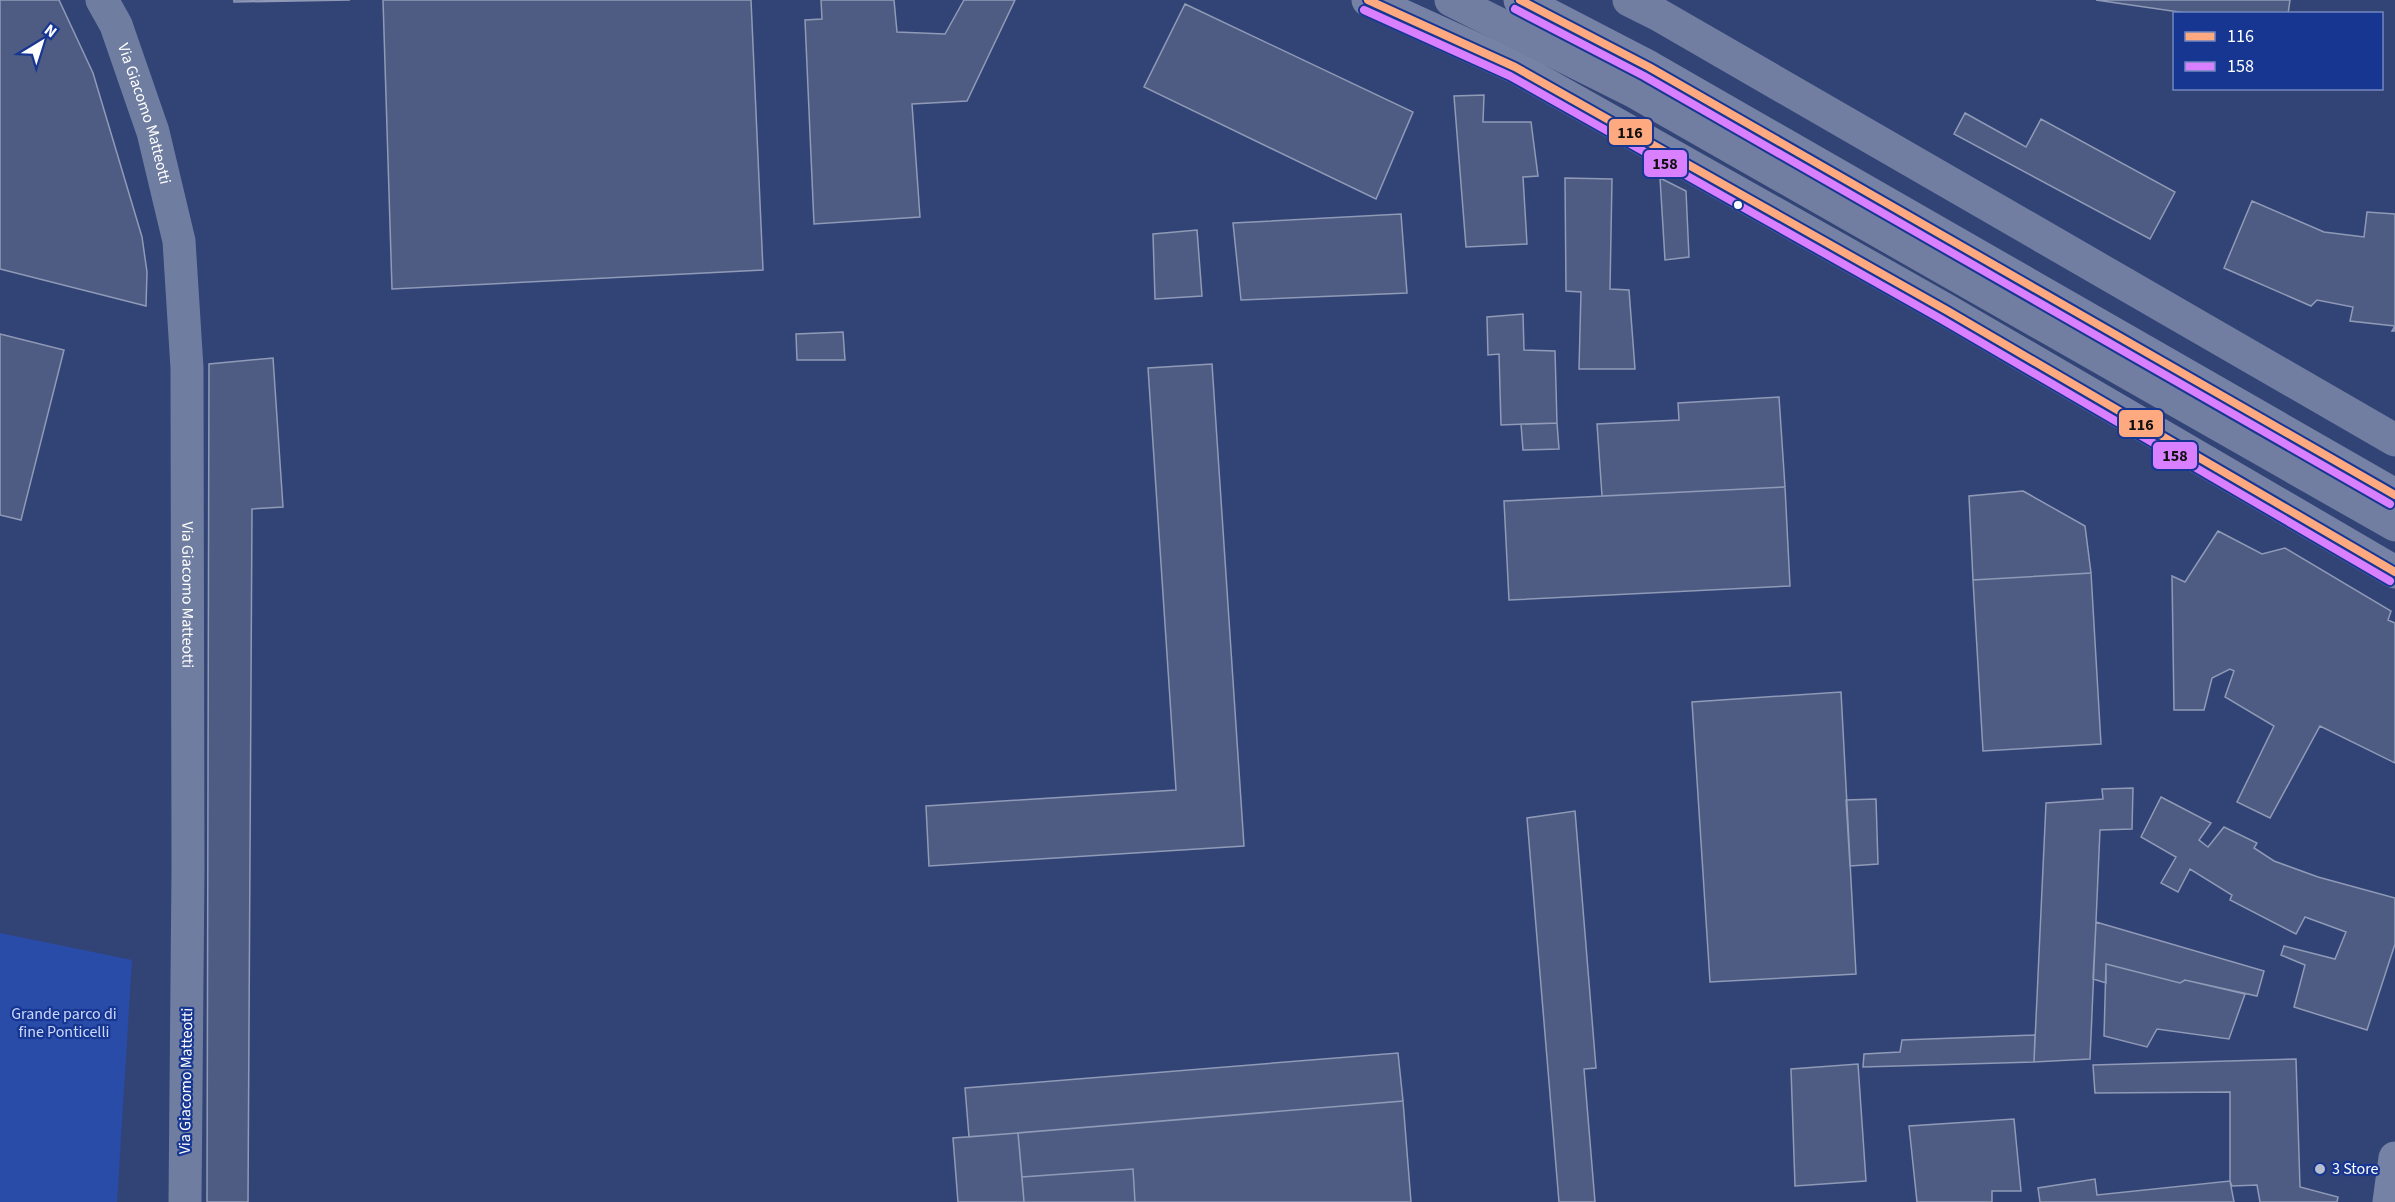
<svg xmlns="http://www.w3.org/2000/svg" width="2395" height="1202" font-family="'Source Sans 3',sans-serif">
	<rect width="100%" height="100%" fill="#324476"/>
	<!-- green -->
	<path fill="#2a4ca9" d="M0,933l132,27 -15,242h-117z"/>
	<!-- building -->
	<path fill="#4e5c84" stroke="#909ab7" stroke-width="1.5" d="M0,0h59l34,73 49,164 5,35 -1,34 -146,-37z
		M234,0h116l-116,2z
		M383,0h368l12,270 -371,19z
		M821,0h73l3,32 48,2 19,-34h51l-48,101 -55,3 8,113 -106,7 -9,-204 17,-1z
		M2096,0h194l-2,14h-95z
		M1185,4l228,108 -37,87 -232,-112z
		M1484,95l-1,27h48l7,54 -15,1 4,67 -61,3 -12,-151z
		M1965,113l61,34 15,-28 134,73 -25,47 -196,-105z
		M1565,178l47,1 -2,110 19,1 6,79h-56l2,-77 -15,-1z
		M1660,178l26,13 3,66 -24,3z
		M2252,201l72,31 40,5 3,-25 28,2v117h-3l3,-5 -45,-5 3,-14 -36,-7 -6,6 -87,-38z
		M1401,214l6,79 -166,7 -8,-77z
		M1197,230l5,66 -47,3 -2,-65z
		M1523,314l1,36 31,1 2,72 -56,2 -2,-71 -11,1 -1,-38z
		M843,332l2,28h-48l-1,-26z
		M0,334l64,16 -43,170 -21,-5z
		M273,358l10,149 -31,2 -4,693h-41l2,-838z
		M1212,364l32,482 -315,20 -3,-60 250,-16 -28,-422z
		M1779,397l6,90 -183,9 -5,-72 82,-4 -1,-17z
		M1557,423l2,26 -36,1 -2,-26z
		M1785,487l5,99 -281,14 -5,-99z
		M2023,491l62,35 6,47 -118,7 -4,-84z
		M2218,531l44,23 23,-6 106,63 -3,9 7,3v140l-75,-37 -50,92 -33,-16 37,-76 -49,-29 9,-26 -4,-2 -18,9 -8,32h-30l-2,-134 13,6z
		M2091,573l10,171 -118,7 -10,-171z
		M1841,692l15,282 -146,8 -18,-280z
		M2133,788l-1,41 -32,1 -10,229 -56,3 12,-259 57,-4 -1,-10z
		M2161,797l50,26 -12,17 9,7 16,-20 33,16 -3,5 20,13 44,16 77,21v46l-28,86 -73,-23 11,-42 -24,-10 3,-9 51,13 11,-27 -41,-15 -9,17 -66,-34 2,-5 -42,-26 -12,23 -17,-9 15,-26 -35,-20z
		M1876,799l2,65 -28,2 -4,-66z
		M1575,811l21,257 -12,1 11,133h-36l-32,-384z
		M2096,922l168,49 -7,25 -72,-16 -5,3 -74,-19v19l-13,-4z
		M2106,964l74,19 5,-3 60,14 -16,45 -72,-10 -10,18 -43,-11z
		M2035,1035l-1,27 -171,5 1,-13 36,-2 2,-12z
		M1398,1053l5,48 -434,36 -4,-49z
		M2296,1059l4,128 38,10 -1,5h-77l-3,-17 -25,1 -2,-5v-89l-135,1 -2,-28z
		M1858,1064l8,117 -71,5 -4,-117z
		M1403,1101l8,101h-276l-2,-33 -111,8 -4,-44z
		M2014,1119l7,72h-29v11h-75l-8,-76z
		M1018,1133l6,69h-66l-5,-64z
		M1133,1169l2,33h-111l-2,-25z
		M2095,1179l2,16 133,-14 4,21h-194l-2,-14z"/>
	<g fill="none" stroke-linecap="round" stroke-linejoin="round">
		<!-- street -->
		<path stroke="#6f7da1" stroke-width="33" id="s1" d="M102,0l14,25 37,107 26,109 8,127 1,501 -3,333"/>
		<!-- secondary -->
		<path stroke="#7682a5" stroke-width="33" d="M1368,0l147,67 431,243 449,262
			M1520,0l129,67 746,428
			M2389,1202l6,-44"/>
		<!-- highway -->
		<path stroke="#717ea1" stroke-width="33" d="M1451,0l182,91 762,434
			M1629,0l30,15 736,425"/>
		<defs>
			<path id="bus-1" d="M1368,0l147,67 431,243 449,262
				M1520,0l129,67 746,428"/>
			<path id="bus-2" d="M1515,9l129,67 746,428
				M1364,10l146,66 431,243 449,262"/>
		</defs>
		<!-- bus-1 casing -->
		<use href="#bus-1" stroke="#163692" stroke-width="12"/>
		<!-- bus-2 casing -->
		<use href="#bus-2" stroke="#163692" stroke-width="12"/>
		<!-- bus-1 -->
		<use href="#bus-1" stroke="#ffa980" stroke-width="8"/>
		<!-- bus-2 -->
		<use href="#bus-2" stroke="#d880ff" stroke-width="8"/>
	</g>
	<!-- markers -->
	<circle fill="#fff" stroke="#163692" stroke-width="2" cx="1738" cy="205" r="5"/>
	<circle fill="#b7becf" stroke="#163692" stroke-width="2" cx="2320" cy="1169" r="6"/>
	<g text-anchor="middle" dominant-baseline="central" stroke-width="4.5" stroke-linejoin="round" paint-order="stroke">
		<!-- street labels -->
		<g font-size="16" fill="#fff" stroke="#163692">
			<text stroke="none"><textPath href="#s1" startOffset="122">Via Giacomo Matteotti</textPath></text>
			<text stroke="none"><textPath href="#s1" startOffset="608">Via Giacomo Matteotti</textPath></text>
			<text transform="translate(186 1081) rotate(-89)">Via Giacomo Matteotti</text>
		</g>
		<!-- park labels -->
		<g font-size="16" fill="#ccd9fc" stroke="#163692">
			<text x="64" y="1014">Grande parco di<tspan x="64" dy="18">fine Ponticelli</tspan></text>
		</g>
		<!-- poi labels -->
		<g font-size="16" fill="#fff" stroke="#163692" text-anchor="start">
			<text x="2332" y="1169">3 Store</text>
		</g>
	</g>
	<g stroke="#163692" stroke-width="2">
		<rect x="1608" y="118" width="45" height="28" rx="6" fill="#ffa980"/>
		<rect x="1643" y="149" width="45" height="29" rx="6" fill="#d880ff"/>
		<rect x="2118" y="409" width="46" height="29" rx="6" fill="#ffa980"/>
		<rect x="2152" y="441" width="46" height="29" rx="6" fill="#d880ff"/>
	</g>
	<g font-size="16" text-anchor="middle" font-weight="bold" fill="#111">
		<text x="1630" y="138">116</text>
		<text x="1665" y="169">158</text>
		<text x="2141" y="430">116</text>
		<text x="2175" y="461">158</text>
	</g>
	<!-- legend -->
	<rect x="2173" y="12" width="210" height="78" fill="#163692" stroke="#7386be" stroke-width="1.5"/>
	<rect x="2185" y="32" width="30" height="9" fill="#ffa980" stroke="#7386be" stroke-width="1.5"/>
	<text x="2227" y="42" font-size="18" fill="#ffffff">116</text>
	<rect x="2185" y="62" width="30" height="9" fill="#d880ff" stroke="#7386be" stroke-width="1.5"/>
	<text x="2227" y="72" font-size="18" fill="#ffffff">158</text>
	<!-- north arrow -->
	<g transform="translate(42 42) rotate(38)" stroke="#163692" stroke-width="4.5" paint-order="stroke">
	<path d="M0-4.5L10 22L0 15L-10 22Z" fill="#ffffff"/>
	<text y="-9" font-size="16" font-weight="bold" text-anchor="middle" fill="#ffffff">N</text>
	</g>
</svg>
